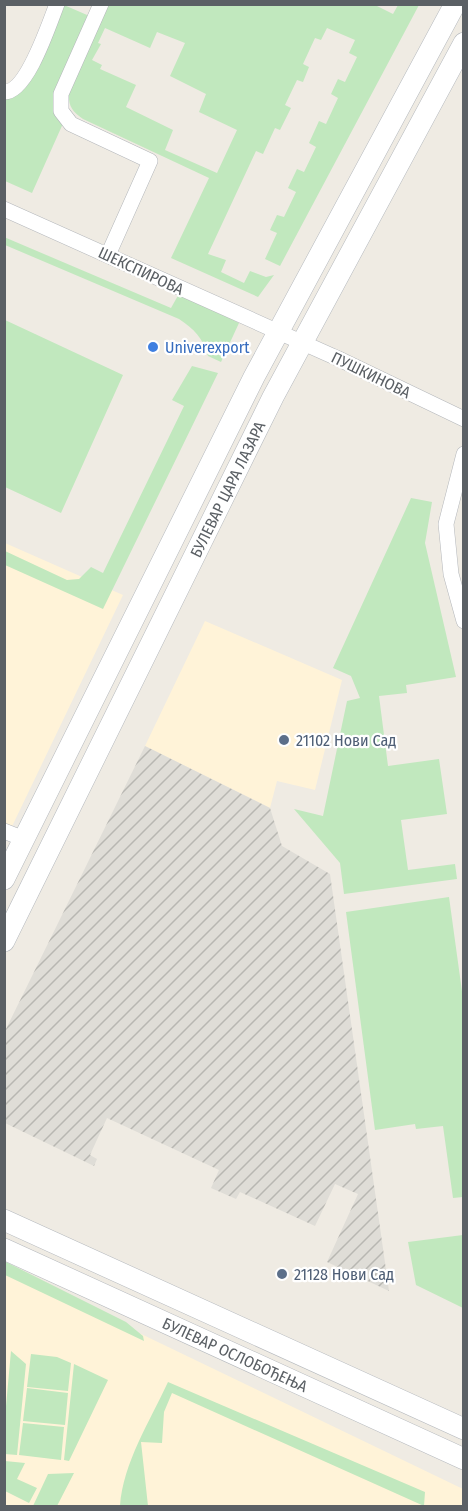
<svg xmlns="http://www.w3.org/2000/svg" width="468" height="1511" font-family="'Fira Sans Condensed',sans-serif">
	<defs>
		<pattern id="industrial-furrows" width="10" height="10" patternUnits="userSpaceOnUse" patternTransform="scale(1.5)"><rect width="10" height="10" fill="#dfddd7"/><path d="M-1 1l2-2M0 10L10 0M9 11l2-2" fill="none" stroke="#b8b7b2"/></pattern>
	</defs>
	<rect width="100%" height="100%" fill="#efebe3"/>
	<!-- commercial -->
	<path fill="#fff3d8" d="M5,543l118,52 -118,246z
		M205,621l137,59 -27,110 -38,-9 -7,27 -125,-62z
		M4,1268l459,221v17h-458z"/>
	<!-- industrial -->
	<path fill="url(#industrial-furrows)" d="M145,746l125,62 12,38 48,28 59,417 -62,-29 31,-68 -23,-10 -20,42 -75,-34 -4,7 -25,-11 8,-18 -112,-52 -17,37 7,4 -3,7 -89,-43v-92z"/>
	<!-- green -->
	<path fill="#c1e8be" fill-rule="evenodd" d="M373,4l20,10 5,-9h21l-139,261 -15,-7 12,-26 -7,-3 7,-15 7,2 12,-25 -8,-4 9,-19 7,3 12,-25 -7,-4 10,-22 7,3 12,-26 -7,-4 7,-15 7,3 12,-25 -8,-4 6,-13 -28,-12 -6,12 -6,-2 -12,26 6,3 -6,15 -6,-2 -12,25 6,3 -11,22 -5,-2 -12,26 -7,-3 -48,103 18,6 -5,12 23,11 6,-12 16,6 8,-2 -16,22 -87,-39 38,-80 -126,-59c-12,-8 -15,-14 -14,-28l39,-86zM105,28l45,20 7,-16 28,11 -15,33 36,18 -7,18 38,18 -20,43 -52,-23 8,-20 -47,-23 10,-22 -36,-16 2,-4 -10,-5 9,-16 -3,-1z
		M64,5l30,13 -33,76 4,25 -33,74 -27,-12v-89h4z
		M4,237l167,71 9,-16 59,31 -18,39 -13,-6c-5,-18 -14,-27 -29,-37l-174,-74z
		M5,320l118,55 -62,138 -56,-26z
		M192,366l26,7 -115,236 -98,-44v-14l62,29 12,-1 12,-12 12,6 81,-167 -12,-6z
		M411,498l21,4 -7,41 31,134 -50,8 1,8 -28,3 9,70 51,-7 8,55 -46,6 7,50 47,-6 2,15 -113,15 -4,-31 -46,-54 29,7 24,-115 13,-3 -9,-22 -18,-8z
		M449,897l15,109 -1,191 -10,1 -10,-72 -27,3 -1,-5 -40,6 -29,-218z
		M463,1235h1l-1,73 -47,-23 -8,-43z
		M4,1261l122,61 17,14 1,5 -139,-66z
		M11,1351l15,13 -9,91 -12,-1v-37z
		M31,1354l26,3 14,6 -3,28 -41,-4z
		M74,1364l34,16 -39,81 -5,-1z
		M168,1382l257,110 -1,14 -252,-113 -8,19 -2,31 -21,-1 7,64h-28c3,-43 30,-85 48,-124z
		M27,1388l41,5 -3,32 -42,-4z
		M23,1423l41,4 -3,33 -42,-5z
		M5,1461l20,2 -8,16 20,9 -8,15 -24,-12z
		M74,1473l-17,33h-24l15,-32z"/>
	<g fill="none" stroke-linecap="round" stroke-linejoin="round">
		<defs>
			<path id="street" d="M101,4l-40,90v17l10,13 79,37 -42,94
				M4,92c23,1 45,-68 53,-88
				M4,209l335,150 125,60
				M464,454l-18,70 5,50 13,47
				M4,831l20,8"/>
			<g id="secondary">
				<path d="M4,879l250,-502 201,-373"/>
				<path id="s1" d="M4,941l269,-544 191,-354"/>
				<path d="M4,1220l460,209"/>
				<path id="s2" d="M4,1249l460,210"/>
			</g>
		</defs>
		<!-- street casing -->
		<use href="#street" stroke="#b4b7bb" stroke-width="16"/>
		<!-- secondary casing -->
		<use href="#secondary" stroke="#b5b9be" stroke-width="22"/>
		<!-- street -->
		<use href="#street" stroke="#fff" stroke-width="15"/>
		<!-- secondary -->
		<use href="#secondary" stroke="#fff" stroke-width="21"/>
	</g>
	<!-- markers -->
	<circle fill="#3f7fe0" stroke="#fff" stroke-width="2" cx="153" cy="347" r="6"/>
	<g fill="#5c6f8a" stroke="#fff" stroke-width="2">
		<circle cx="284" cy="740" r="6"/>
		<circle cx="282" cy="1274" r="6"/>
	</g>
	<g text-anchor="middle" dominant-baseline="central" stroke-width="4.5" stroke-linejoin="round" paint-order="stroke">
		<!-- street labels -->
		<g font-size="16" fill="#5b6065" stroke="#fff">
			<text transform="translate(141 271) rotate(25)">ШЕКСПИРОВА</text>
			<text transform="translate(371 375) rotate(26)">ПУШКИНОВА</text>
			<text stroke="none"><textPath href="#s1" startOffset="504">БУЛЕВАР ЦАРА ЛАЗАРА</textPath></text>
			<text stroke="none"><textPath href="#s2" startOffset="254">БУЛЕВАР ОСЛОБОЂЕЊА</textPath></text>
		</g>
		<!-- shop labels -->
		<g font-size="16" fill="#366cbe" stroke="#fff" text-anchor="start">
			<text x="165" y="347">Univerexport</text>
		</g>
		<!-- service labels -->
		<g font-size="16" fill="#4e5e75" stroke="#fff" text-anchor="start">
			<text x="296" y="740">21102 Нови Сад</text>
			<text x="294" y="1274">21128 Нови Сад</text>
		</g>
	</g>
	<!-- border -->
	<rect width="468" height="1511" fill="none" stroke="#5b6065" stroke-width="12"/>
</svg>
